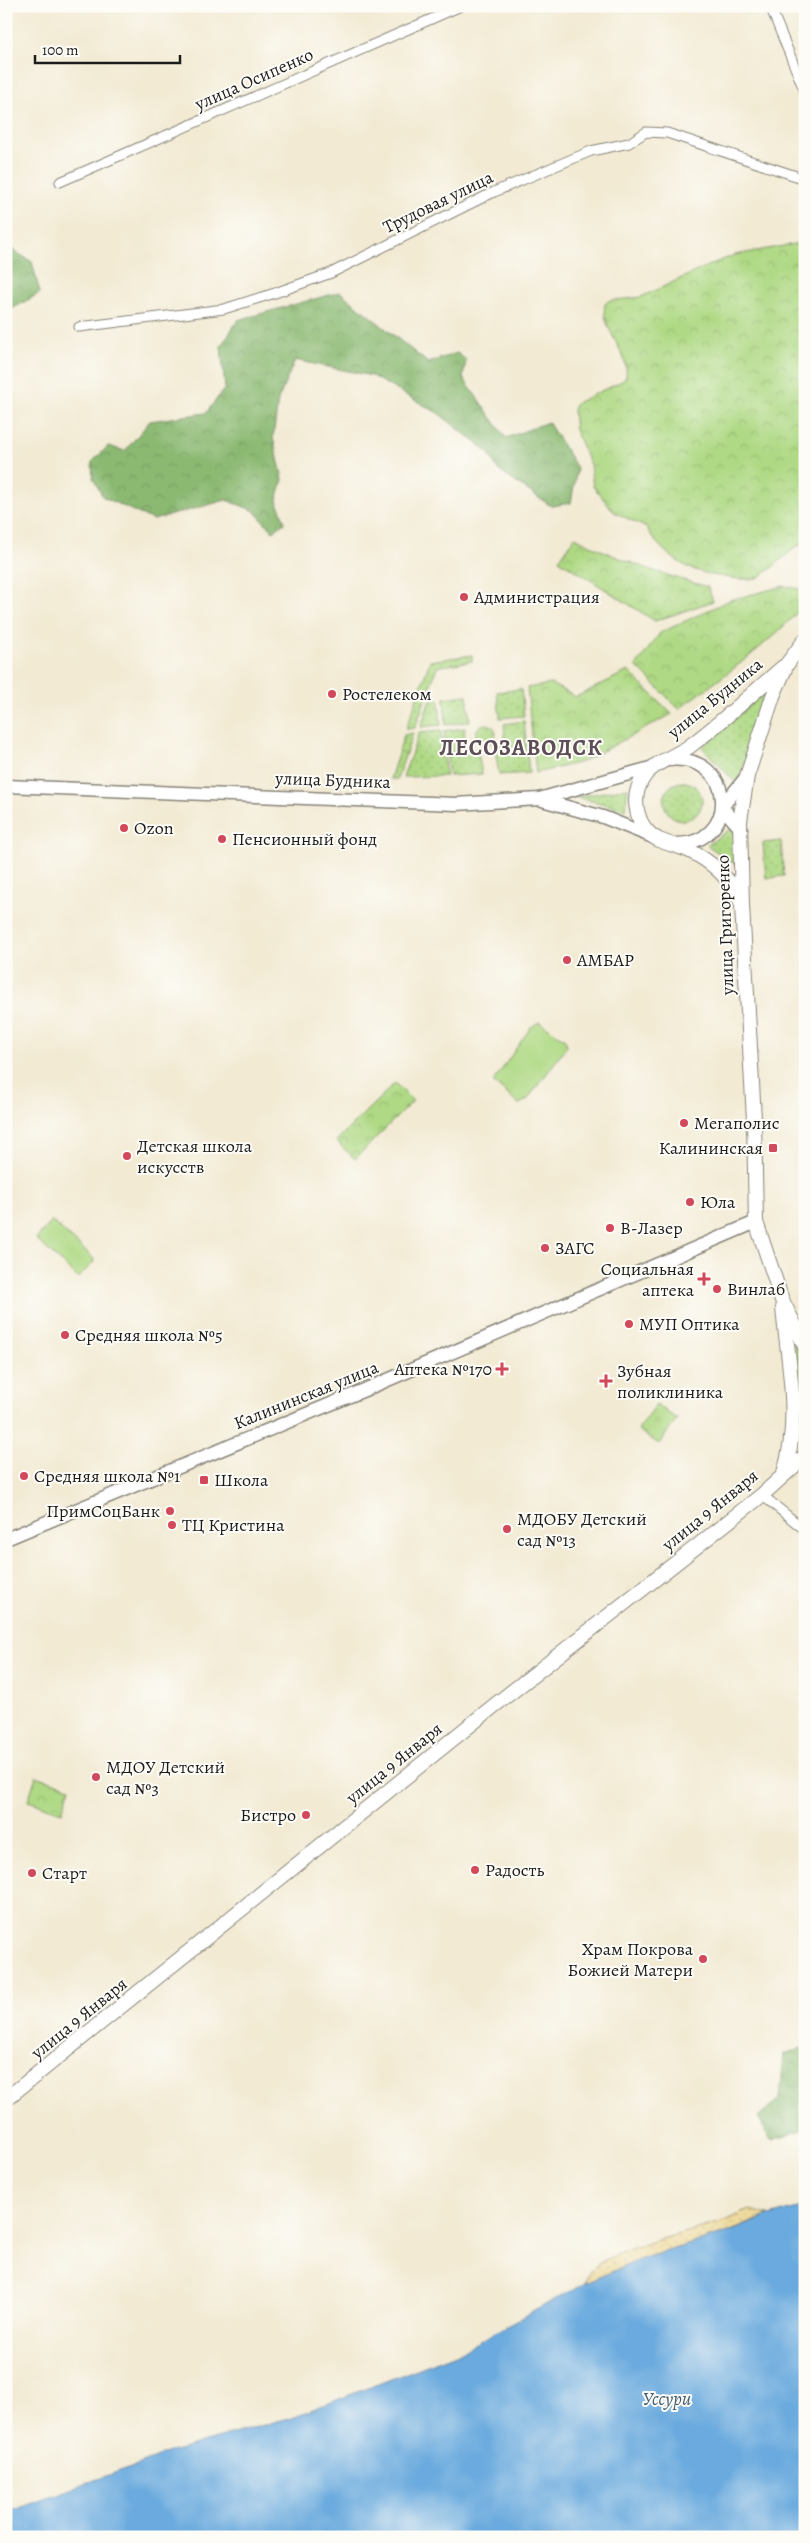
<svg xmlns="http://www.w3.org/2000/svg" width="811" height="2543" font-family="Alegreya,serif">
	<defs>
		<pattern id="grass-dots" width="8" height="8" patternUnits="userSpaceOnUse" patternTransform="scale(1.25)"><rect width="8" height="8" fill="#afd984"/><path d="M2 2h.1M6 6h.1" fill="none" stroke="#96ba71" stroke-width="1.8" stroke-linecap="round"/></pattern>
		<pattern id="forest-crowns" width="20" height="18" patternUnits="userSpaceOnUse" patternTransform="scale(1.25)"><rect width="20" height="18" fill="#8bb972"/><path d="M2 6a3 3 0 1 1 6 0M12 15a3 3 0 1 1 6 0" fill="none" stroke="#779e62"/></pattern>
		<pattern id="sand-dots" width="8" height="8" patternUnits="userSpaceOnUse" patternTransform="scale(1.25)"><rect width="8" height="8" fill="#eeda9e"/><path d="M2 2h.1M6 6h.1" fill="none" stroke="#ccba88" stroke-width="1.8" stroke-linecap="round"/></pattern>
		<pattern id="park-crowns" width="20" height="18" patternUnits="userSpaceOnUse" patternTransform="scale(1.25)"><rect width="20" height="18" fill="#afd984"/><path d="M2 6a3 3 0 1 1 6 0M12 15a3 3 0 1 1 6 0" fill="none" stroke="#96ba71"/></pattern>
	</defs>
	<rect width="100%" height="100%" fill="#fdfcf7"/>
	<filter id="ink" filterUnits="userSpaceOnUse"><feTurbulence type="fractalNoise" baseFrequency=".02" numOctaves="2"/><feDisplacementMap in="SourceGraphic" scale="10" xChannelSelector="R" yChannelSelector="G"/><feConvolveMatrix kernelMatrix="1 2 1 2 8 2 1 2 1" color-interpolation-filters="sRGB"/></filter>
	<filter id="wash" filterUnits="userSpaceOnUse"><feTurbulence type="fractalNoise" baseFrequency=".0096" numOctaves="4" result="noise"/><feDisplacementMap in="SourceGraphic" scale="20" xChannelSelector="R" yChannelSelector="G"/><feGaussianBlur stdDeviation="1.12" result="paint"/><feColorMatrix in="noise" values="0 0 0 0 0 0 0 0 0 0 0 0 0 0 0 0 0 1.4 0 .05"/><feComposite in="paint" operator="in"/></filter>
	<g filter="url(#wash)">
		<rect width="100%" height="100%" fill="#f2ead3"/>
		<!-- grass -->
		<path fill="url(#grass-dots)" stroke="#667a50" d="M472,655v6l-35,6 -22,61 -9,1 24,-68z
			M774,684l-37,100 -35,-37z
			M521,689l3,27 -24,2 -3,-26z
			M467,695l3,26 -24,4 -2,-27z
			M439,699l2,26 -20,2 9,-27z
			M524,721l5,52 -30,2 -4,-26 10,-12 -1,-13z
			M476 734a10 10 0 1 1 20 0a10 10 0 1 1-20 0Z
			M465,728c-2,12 2,19 13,25l4,21 -33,2 -5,-45z
			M441,731l5,45 -43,1 16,-44z
			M413,733l-16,46h-7l14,-44z
			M664 801a19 19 0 1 1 38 0a19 19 0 1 1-38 0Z
			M628,788l-3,21 -50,-12z
			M736,825v40l-29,-20z
			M781,841l3,35 -18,2 -3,-35z
			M793,1332l12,26v21l-7,1z"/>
		<!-- forest -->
		<path fill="url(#forest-crowns)" stroke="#546a47" d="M6,246l26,16 8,31 -30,17 -4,9z
			M340,292l88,71 29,-10 9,7 -3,18 43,60 42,-16 29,46 -6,35 -20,3 -52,-35 -11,-19 -50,-39 -66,-37 -77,-16 -17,40 -5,38 10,41 -6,21 8,23 -12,8 -20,-21 -27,-10 -73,20 -50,-23 -10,-19 -1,-16 16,-16 17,5 25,-30 56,-8 19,-25 -4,-42 17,-26z
			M805,2047v83l-34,10 -13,-22 22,-20 4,-44z"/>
		<!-- sand -->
		<path fill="url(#sand-dots)" stroke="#857b5d" d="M750,2210l19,5 -43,18 -82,25 -59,25c2,-6 4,-12 9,-16 29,-21 89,-33 124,-44 11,-3 21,-10 32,-13z"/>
		<!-- park -->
		<path fill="url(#park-crowns)" stroke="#667a50" d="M800,243l5,2v297c-18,9 -29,25 -46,35 -11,7 -63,-4 -75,-12 -14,-8 -30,-22 -37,-37l-33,-16 -21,-26 -3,-21 -15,-35 -2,-20 3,-7 46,-22 4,-4c4,-25 -26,-48 -21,-73l3,-3 33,-4 71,-33 23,-9z
			M575,537c42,23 86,37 133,50l5,14 -58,20 -96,-61z
			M784,586l21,4v14c-36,41 -83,73 -126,105l-43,-43 24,-33 70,-33z
			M628,671l44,43 -90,48 -46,11 -9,-85 24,-4 25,13z
			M395,1083l18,18 -58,58 -19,-18z
			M656,1405l21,14 -18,25 -21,-14z
			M36,1776l34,11 -8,25 -34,-11z"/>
		<!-- pitch -->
		<path fill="#afd984" stroke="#667a50" d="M539,1022l26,17 2,7 -40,54 -8,4 -26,-22 38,-55z
			M52,1221l42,38 -1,4 -15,15 -42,-39z"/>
		<!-- water -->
		<path fill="#6baade" stroke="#44637d" d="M805,2206v331h-799v-24l168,-62 121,-35 161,-62 129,-71 59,-25 82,-25 43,-17z"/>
	</g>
	<g filter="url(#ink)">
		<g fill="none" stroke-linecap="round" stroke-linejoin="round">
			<defs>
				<path id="minor" d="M770,6l35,86
					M60,182l401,-176
					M79,327l145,-18 51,-16 56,-20 163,-81 97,-41 38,-8 17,-11 21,1 138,46
					M762,1495l43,35"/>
				<path id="secondary" d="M666,760c72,-9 75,87 7,84
					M6,786l450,18 83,-5 115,-32
					M542,800l61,17 50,20
					M722,807l25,-31
					M722,807l19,22
					M6,1539l356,-148 394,-169"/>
				<path id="primary" d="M805,640l-18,24 -14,32 -26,80 -7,45 2,84 12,214 2,103 26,78 23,46
					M741,902c-10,-23 -30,-41 -53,-52 -10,-4 -20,-6 -29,-10 -23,-11 -29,-42 -16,-62 10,-16 32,-21 47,-32 32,-24 62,-52 93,-79
					M783,1308c5,54 18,112 1,165
					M793,1411l6,-11 6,-4
					M6,2099l489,-394 267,-210 43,-39"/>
			</defs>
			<!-- minor casing -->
			<use href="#minor" stroke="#878378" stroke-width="11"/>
			<!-- secondary casing -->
			<use href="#secondary" stroke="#878378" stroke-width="15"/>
			<!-- primary casing -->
			<use href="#primary" stroke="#878378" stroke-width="16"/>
			<!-- minor -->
			<use href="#minor" stroke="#fff" stroke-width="9"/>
			<!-- secondary -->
			<use href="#secondary" stroke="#fff" stroke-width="12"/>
			<!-- primary -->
			<use href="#primary" stroke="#fff" stroke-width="14"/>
		</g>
	</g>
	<!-- markers -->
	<g fill="#d1495b" stroke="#fdfcf7" stroke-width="2">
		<circle cx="464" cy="597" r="5"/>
		<circle cx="332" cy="694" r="5"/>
		<circle cx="124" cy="828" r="5"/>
		<circle cx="222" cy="839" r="5"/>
		<circle cx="567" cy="960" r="5"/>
		<circle cx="684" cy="1123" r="5"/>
		<rect x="768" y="1143" width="10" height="10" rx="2.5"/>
		<circle cx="127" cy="1156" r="5"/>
		<circle cx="690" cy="1202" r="5"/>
		<circle cx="610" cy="1228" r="5"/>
		<circle cx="545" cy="1248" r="5"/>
		<path d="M701.5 1271.5h5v5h5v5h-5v5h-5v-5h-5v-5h5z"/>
		<circle cx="717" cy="1289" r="5"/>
		<circle cx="629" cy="1324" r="5"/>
		<circle cx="65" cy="1335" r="5"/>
		<path d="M499.5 1361.5h5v5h5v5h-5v5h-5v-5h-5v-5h5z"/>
		<path d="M603.5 1373.5h5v5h5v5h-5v5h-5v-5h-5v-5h5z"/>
		<circle cx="24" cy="1476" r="5"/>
		<rect x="199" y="1475" width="10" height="10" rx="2.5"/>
		<circle cx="170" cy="1511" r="5"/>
		<circle cx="172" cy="1525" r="5"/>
		<circle cx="507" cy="1529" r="5"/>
		<circle cx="96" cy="1777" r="5"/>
		<circle cx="306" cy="1815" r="5"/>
		<circle cx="475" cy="1870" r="5"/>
		<circle cx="32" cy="1873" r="5"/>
		<circle cx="703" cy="1959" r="5"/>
	</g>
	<g text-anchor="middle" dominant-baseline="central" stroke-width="4" stroke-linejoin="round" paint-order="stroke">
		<!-- street labels -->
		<g font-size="18" fill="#1c1c1c" stroke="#fdfcf7">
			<text transform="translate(254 79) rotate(-24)">улица Осипенко</text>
			<text transform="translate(438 202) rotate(-26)">Трудовая улица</text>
			<text transform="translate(715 698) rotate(-39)">улица Будника</text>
			<text transform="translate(333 780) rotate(2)">улица Будника</text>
			<text transform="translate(725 925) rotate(-92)">улица Григоренко</text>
			<text transform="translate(306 1395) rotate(-22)">Калининская улица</text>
			<text transform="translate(710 1510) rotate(-39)">улица 9 Января</text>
			<text transform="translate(394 1763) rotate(-39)">улица 9 Января</text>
			<text transform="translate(79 2018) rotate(-39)">улица 9 Января</text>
		</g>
		<!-- poi labels -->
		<g font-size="18" fill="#1c1c1c" stroke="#fdfcf7" text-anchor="start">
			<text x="474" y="597">Администрация</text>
			<text x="342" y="694">Ростелеком</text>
			<text x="134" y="828">Ozon</text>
			<text x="232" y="839">Пенсионный фонд</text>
			<text x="577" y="960">АМБАР</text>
			<text x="694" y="1123">Мегаполис</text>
			<text x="137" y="1146">Детская школа<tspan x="137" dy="21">искусств</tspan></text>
			<text x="763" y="1148" text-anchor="end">Калининская</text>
			<text x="700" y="1202">Юла</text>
			<text x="620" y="1228">В-Лазер</text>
			<text x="555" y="1248">ЗАГС</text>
			<text x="694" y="1269" text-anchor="end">Социальная<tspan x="694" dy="21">аптека</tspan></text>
			<text x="727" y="1289">Винлаб</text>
			<text x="639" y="1324">МУП Оптика</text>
			<text x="75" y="1335">Средняя школа №5</text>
			<text x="492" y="1369" text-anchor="end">Аптека №170</text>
			<text x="617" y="1371">Зубная<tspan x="617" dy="21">поликлиника</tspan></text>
			<text x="34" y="1476">Средняя школа №1</text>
			<text x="214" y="1480">Школа</text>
			<text x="160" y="1511" text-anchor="end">ПримСоцБанк</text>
			<text x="517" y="1519">МДОБУ Детский<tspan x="517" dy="21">сад №13</tspan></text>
			<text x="182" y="1525">ТЦ Кристина</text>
			<text x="106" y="1767">МДОУ Детский<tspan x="106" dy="21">сад №3</tspan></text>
			<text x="296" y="1815" text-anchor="end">Бистро</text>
			<text x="485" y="1870">Радость</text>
			<text x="42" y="1873">Старт</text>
			<text x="693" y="1949" text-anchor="end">Храм Покрова<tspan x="693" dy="21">Божией Матери</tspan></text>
		</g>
		<!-- water labels -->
		<g font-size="19" font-style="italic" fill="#405c73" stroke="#fdfcf7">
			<text x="667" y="2399">Уссури</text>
		</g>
		<!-- district labels -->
		<g font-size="22" font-weight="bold" letter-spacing="1" fill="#5d4e57" stroke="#fdfcf7">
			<text x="521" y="748">ЛЕСОЗАВОДСК</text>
		</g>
	</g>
	<!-- margin -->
	<rect width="811" height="2543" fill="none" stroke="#fdfcf7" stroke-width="25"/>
	<!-- scale -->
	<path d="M35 55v8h145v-8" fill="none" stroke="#1c1c1c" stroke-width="2.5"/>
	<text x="42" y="55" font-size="15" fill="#1c1c1c" stroke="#fdfcf7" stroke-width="4" paint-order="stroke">100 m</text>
</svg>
